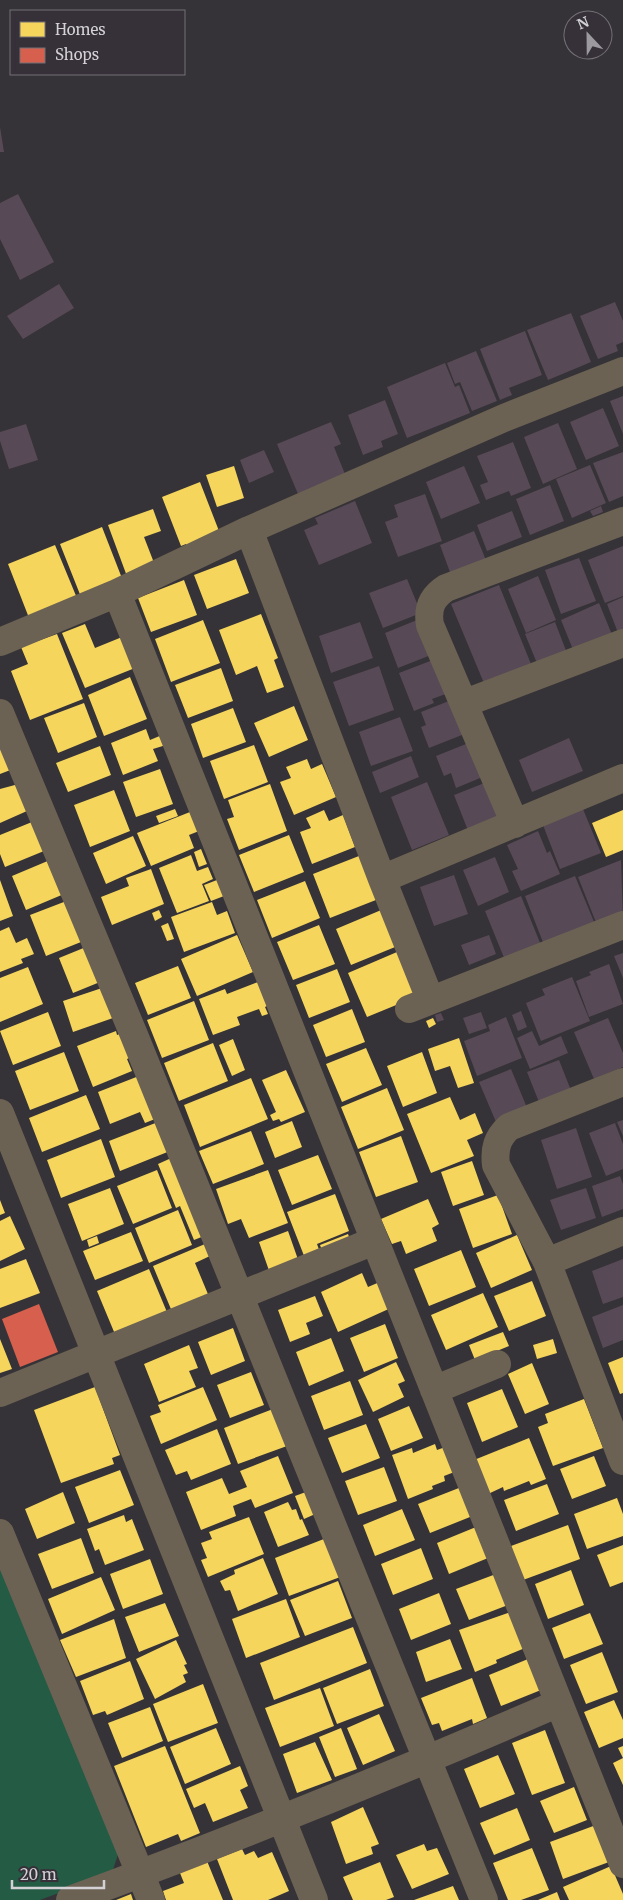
<svg xmlns="http://www.w3.org/2000/svg" width="623" height="1900" font-family="Merriweather,serif">
	<rect width="100%" height="100%" fill="#353337"/>
	<!-- green -->
	<path fill="#235b44" d="M0,1539l120,309 -8,25 -72,27h-40z"/>
	<!-- homes -->
	<path fill="#f6d55c" d="M234,466l10,32 -27,9 -11,-32z
		M200,482l19,49 -29,23 -4,-10 -5,2 -19,-49z
		M153,509l8,22 -17,6 12,31 -28,11 -20,-54z
		M102,527l23,59 -42,16 -23,-58z
		M55,545l24,58 -48,20 -23,-59z
		M236,559l13,34 -42,16 -13,-34z
		M184,580l13,35 -46,17 -13,-34z
		M261,614l17,44 -4,2 10,27 -17,6 -10,-27 -21,9 -17,-45z
		M203,620l17,43 -49,19 -16,-43z
		M85,624l10,24 32,-13 13,31 -55,22 -23,-55z
		M57,634l26,65 -53,21 -19,-49 17,-7 -7,-17z
		M221,668l12,33 -45,17 -13,-33z
		M130,677l17,42 -43,17 -16,-41z
		M84,703l13,34 -39,16 -14,-35z
		M294,706l14,34 -39,17 -15,-34z
		M233,708l13,34 -43,16 -12,-34z
		M146,729l4,11 12,-5 4,10 -13,4 5,12 -35,14 -12,-32z
		M0,735l13,34 -13,5z
		M254,745l14,37 -44,17 -14,-38z
		M100,746l11,29 -43,17 -12,-29z
		M307,759l4,10 11,-5 14,33 -42,18 -14,-33 11,-4 -5,-11z
		M160,769l13,35 -37,13 -13,-35z
		M26,782l10,25 -36,16v-34z
		M270,784l17,47 -48,19 -12,-31 7,-2 -6,-17z
		M114,790l16,41 -40,16 -16,-42z
		M175,809l3,7 -19,7 -3,-7z
		M324,810l5,11 14,-6 12,32 -43,17 -12,-32 11,-4 -5,-10z
		M623,810v40l-17,7 -14,-34z
		M190,812l9,19 -10,4 5,13 -43,18 -14,-33z
		M32,822l12,29 -39,16 -5,-13v-19z
		M289,835l15,37 -50,20 -15,-37z
		M133,836l13,30 -40,18 -13,-31z
		M201,849l6,15 -8,3 -5,-15z
		M364,854l17,44 -51,20 -17,-44z
		M191,855l6,16 11,-4 5,12 -11,5 7,17 -32,12 -18,-45z
		M50,860l14,34 -38,16 -14,-34z
		M151,869l13,35 -52,21 -11,-28 28,-11 -3,-8z
		M0,880l13,36 -13,5z
		M217,880l7,16 -13,5 -7,-16z
		M305,881l15,37 -48,20 -15,-38z
		M69,900l17,40 -40,16 -16,-41z
		M212,902l5,13 10,-4 8,22 -51,19 -13,-35z
		M386,908l14,37 -49,20 -15,-36z
		M159,910l3,7 -7,4 -3,-8z
		M168,923l6,16 -7,2 -6,-15z
		M319,925l16,39 -42,16 -16,-38z
		M9,927l7,16 11,-5 7,16 -13,5 2,4 -23,9v-41z
		M237,935l16,37 -56,24 -16,-37z
		M86,947l14,35 -27,11 -14,-35z
		M404,949l19,45 -56,23 -19,-44z
		M178,966l13,32 -43,17 -13,-32z
		M28,967l15,37 -43,18v-44z
		M337,969l13,33 -41,16 -13,-33z
		M258,982l9,24 -2,1 3,7 -6,2 -3,-7 -22,8 3,8 -27,10 -14,-36 26,-10 2,5z
		M102,988l11,30 -40,14 -10,-31z
		M194,1001l15,39 -47,18 -15,-38z
		M352,1009l13,33 -39,15 -13,-32z
		M48,1012l13,34 -48,19 -13,-34z
		M433,1018l3,6 -7,4 -3,-7z
		M131,1029l9,24 -13,6 5,12 -39,16 -16,-41 39,-15 1,4z
		M459,1038l15,45 -16,5 -8,-22 -15,5 -7,-22z
		M233,1039l12,31 -13,6 -13,-31z
		M213,1043l15,38 -49,20 -15,-38z
		M366,1048l16,37 -40,17 -16,-38z
		M64,1052l15,39 -49,19 -15,-39z
		M422,1052l15,41 -34,14 -16,-41z
		M286,1070l19,42 -24,10 -2,-3 -6,2 -3,-6 6,-3 -14,-32z
		M144,1074l11,45 -10,4 -5,-11 -30,12 -12,-32z
		M251,1078l17,41 -68,28 -16,-42z
		M387,1088l17,42 -46,19 -17,-42z
		M86,1095l14,34 -58,23 -13,-34z
		M450,1097l10,23 15,-7 8,20 -16,7 7,16 -43,17 -24,-59z
		M292,1121l10,26 -27,11 -10,-26z
		M158,1122l12,29 -50,20 -11,-30z
		M251,1131l13,33 -51,20 -14,-33z
		M401,1136l17,46 -42,15 -17,-45z
		M101,1139l14,38 -54,21 -14,-38z
		M178,1155l31,79 -15,6 -14,-34 -4,2 -18,-44z
		M318,1155l14,34 -40,16 -14,-35z
		M472,1161l12,34 -31,11 -12,-34z
		M157,1170l15,38 -39,16 -16,-38z
		M268,1170l20,53 -39,15 -8,-19 -13,5 -12,-35z
		M110,1188l14,36 -42,17 -14,-37z
		M335,1194l14,37 -32,13 6,17 -15,5 -21,-54z
		M498,1195l14,39 -39,14 -14,-39z
		M428,1199l11,25 -7,4 5,13 -31,13 -5,-13 -9,3 -11,-25z
		M0,1200l5,13 -5,2z
		M178,1210l14,35 -43,18 -14,-35z
		M10,1216l15,33 -25,12v-40z
		M288,1231l13,37 -29,11 -13,-37z
		M131,1232l12,29 -48,19 -12,-29z
		M348,1234l4,11 -28,11 -4,-11z
		M517,1235l15,35 -41,18 -15,-35z
		M97,1236l2,7 -10,4 -2,-7z
		M205,1244l5,12 -15,7 15,36 -37,15 -20,-48z
		M461,1250l15,37 -47,19 -15,-37z
		M26,1259l14,34 -40,15v-39z
		M149,1269l20,48 -52,22 -20,-48z
		M362,1273l6,14 14,-6 11,26 -55,25 -17,-40z
		M532,1281l14,35 -37,15 -15,-35z
		M483,1293l15,34 -52,23 -15,-35z
		M315,1296l8,20 -17,7 4,11 -20,8 -12,-32z
		M385,1324l13,34 -34,14 -14,-34z
		M233,1328l12,33 -34,14 -13,-33z
		M503,1332l6,14 -34,14 -6,-15z
		M331,1338l13,33 -35,15 -13,-34z
		M0,1339l12,30 -12,4z
		M553,1339l4,14 -20,6 -4,-14z
		M189,1345l9,23 -9,3 7,16 -37,15 -15,-38z
		M623,1357v36l-3,1 -12,-31z
		M396,1362l9,19 -7,3 6,13 -31,15 -15,-32z
		M532,1363l17,41 -24,10 -17,-40z
		M251,1372l13,33 -34,13 -13,-33z
		M350,1381l13,34 -39,15 -13,-34z
		M95,1387l25,68 -8,3 2,6 -53,19 -27,-73z
		M203,1387l14,33 -56,24 -11,-28 11,-4 -3,-7z
		M502,1389l16,38 -36,15 -15,-39z
		M584,1399l19,49 -50,18 -15,-39 10,-4 -3,-9z
		M409,1406l14,32 -32,13 -13,-32z
		M273,1409l14,37 -49,18 -14,-36z
		M366,1424l14,34 -38,15 -14,-35z
		M217,1429l14,35 -40,16 -4,-9 -11,4 -11,-25z
		M529,1438l17,41 -15,6 -2,-4 -25,10 -1,-4 -15,7 -14,-34z
		M435,1444l2,6 11,-4 9,25 -13,5 1,5 -13,5 1,3 -25,10 -16,-44 20,-7 1,5z
		M278,1456l15,37 -38,15 -4,-9 -18,7 3,10 -35,14 -15,-38 36,-14 7,16 18,-7 -7,-16z
		M594,1456l12,30 -34,13 -12,-30z
		M384,1467l13,34 -39,14 -13,-34z
		M120,1470l14,35 -45,18 -14,-36z
		M547,1484l12,30 -43,17 -12,-31z
		M464,1486l11,29 -45,18 -12,-29z
		M314,1489l8,22 -18,8 -9,-23z
		M63,1492l12,31 -38,16 -12,-30z
		M617,1498l6,16v22l-36,13 -13,-35z
		M288,1502l4,8 4,-1 4,11 2,-1 7,16 -31,12 -14,-35z
		M402,1509l13,31 -40,16 -12,-31z
		M124,1515l2,7 6,-3 12,31 -39,15 -6,-16 -4,2 -8,-22z
		M249,1517l15,37 -56,23 -7,-17 6,-2 -6,-15 11,-4 -3,-7z
		M568,1525l12,34 -57,21 -12,-34z
		M476,1527l12,31 -39,16 -12,-31z
		M329,1537l14,39 -54,20 -14,-38z
		M81,1538l13,35 -42,16 -14,-35z
		M623,1545v37l-13,5 -13,-32z
		M421,1548l12,31 -40,16 -12,-31z
		M263,1558l15,36 -40,17 -8,-21 -5,1 -5,-10 15,-7 -1,-4z
		M150,1559l13,35 -40,15 -13,-35z
		M571,1570l13,35 -36,14 -13,-35z
		M496,1574l12,31 -39,15 -13,-31z
		M101,1577l14,33 -53,24 -14,-35z
		M338,1581l14,37 -47,18 -15,-36z
		M439,1593l12,31 -40,16 -12,-31z
		M286,1599l14,38 -54,21 -14,-39z
		M165,1603l14,33 -40,16 -14,-35z
		M511,1612l14,36 -29,12 1,3 -22,9 -16,-42z
		M590,1613l13,31 -39,15 -12,-31z
		M114,1619l12,39 -50,19 -16,-37z
		M353,1627l14,36 -93,37 -14,-37z
		M450,1639l12,30 -36,13 -10,-30z
		M176,1640l11,24 -3,1 4,8 -5,2 3,7 -31,17 -19,-40z
		M602,1652l16,40 -32,12 -16,-39z
		M528,1659l13,31 -40,16 -12,-31z
		M130,1661l14,38 -37,16 -2,-4 -12,4 -13,-34z
		M370,1669l14,37 -47,18 -14,-36z
		M472,1678l15,40 -14,6 -1,-5 -30,12 -3,-8 -7,2 -11,-27z
		M203,1684l15,39 -50,19 -15,-38z
		M320,1688l14,38 -54,21 -15,-39z
		M614,1700l9,20v18l-24,10 -15,-36z
		M150,1707l13,34 -41,17 -14,-35z
		M379,1714l16,37 -32,14 -16,-37z
		M216,1728l15,36 -46,20 -15,-37z
		M341,1728l16,41 -22,8 -16,-40z
		M545,1730l20,53 -33,12 -20,-52z
		M315,1742l17,38 -35,13 -14,-39z
		M165,1746l35,87 -19,8 -3,-7 -32,13 -32,-81z
		M623,1746v39l-10,-22 10,-5 -5,-10z
		M498,1755l17,39 -35,14 -16,-39z
		M240,1766l8,20 -8,4 8,18 -35,14 -8,-19 -11,5 -8,-19z
		M574,1787l13,33 -33,13 -14,-32z
		M363,1807l16,37 -8,3 2,7 -27,10 -15,-42z
		M517,1808l13,32 -36,15 -14,-32z
		M596,1825l13,37 -46,17 -13,-37z
		M424,1844l3,7 10,-3 12,26 -37,15 -16,-34z
		M532,1848l17,42 -28,10h-13l-15,-37z
		M242,1849l3,6 9,-4 4,7 14,-6 17,39 -21,9h-35l-16,-41z
		M207,1861l16,39h-57l-3,-9 21,-8 -4,-10z
		M380,1862l14,35 -8,3h-33l-10,-23z
		M611,1866l12,28v6h-54l-6,-13z
		M453,1886l6,14h-45z
		M557,1892l3,8h-22z
		M131,1894l2,6h-17z"/>
	<!-- shops -->
	<path fill="#d6604d" d="M39,1304l19,48 -38,15 -18,-48z"/>
	<!-- building -->
	<path fill="#584956" d="M0,127l4,25h-4z
		M18,194l36,68 -34,18 -20,-41v-36z
		M59,284l15,24 -51,31 -16,-23z
		M615,302l8,19v21l-7,3 2,6 -20,8 -18,-43z
		M571,313l20,49 -43,18 -21,-50z
		M525,331l17,44 -33,13 3,7 -12,5 -20,-51z
		M476,351l21,50 -25,10 -12,-29 -5,2 -8,-21z
		M445,363l10,24 4,-2 11,28 -63,25 -20,-51z
		M623,396v38l-13,-33z
		M385,400l13,34 -17,7 2,6 -20,8 -15,-40z
		M603,408l16,38 -33,14 -16,-38z
		M331,422l10,22 -7,3 11,27 -47,20 -21,-50z
		M558,423l19,46 -34,15 -19,-47z
		M26,424l12,36 -29,9 -9,-28v-9z
		M513,442l18,46 -20,8 -2,-5 -23,9 -6,-15 8,-3 -11,-26z
		M264,450l10,22 -25,11 -9,-23z
		M623,452v44l-14,6 -16,-39z
		M590,465l16,38 -34,15 -16,-39z
		M464,466l16,37 -39,16 -15,-37z
		M550,485l14,36 -34,14 -14,-36z
		M425,494l17,47 -44,16 -13,-35 13,-5 -4,-12z
		M355,501l17,42 -53,22 -15,-35 14,-6 -3,-6z
		M601,506l2,6 -10,4 -3,-5z
		M512,511l10,26 -35,14 -10,-26z
		M474,531l16,39 -36,13 -14,-38z
		M623,546v50l-18,7 -17,-43z
		M579,558l17,43 -35,13 -16,-44z
		M538,576l18,44 -30,13 -18,-44z
		M407,579l14,34 -38,15 -14,-35z
		M499,585l34,84 -47,19 -35,-84z
		M623,597v49l-16,-42z
		M599,603l16,39 -39,15 -15,-37z
		M422,618l14,35 -38,15 -13,-35z
		M360,622l13,36 -42,15 -12,-37z
		M555,622l15,39 -29,12 -16,-39z
		M438,658l13,34 -19,7 2,4 -20,8 -15,-38z
		M379,666l15,44 -45,16 -16,-44z
		M454,699l13,34 -38,15 -8,-21 5,-2 -5,-13z
		M400,717l13,34 -42,15 -12,-34z
		M569,738l14,33 -51,21 -13,-32z
		M471,742l14,34 -29,12 -5,-15 -7,3 -8,-20z
		M411,756l8,21 -39,16 -8,-21z
		M427,782l22,53 -37,15 -21,-53z
		M487,782l15,37 -33,14 -15,-38z
		M583,809l18,44 -41,16 -17,-44z
		M538,831l9,22 3,-2 10,23 -39,17 -9,-20 6,-2 -11,-24z
		M495,857l14,35 -31,14 -15,-36z
		M621,860l2,60 -24,10 -21,-53z
		M454,875l14,39 -34,12 -14,-39z
		M575,876l22,53 -51,21 -21,-54z
		M521,896l22,54 -36,15 -22,-54z
		M489,935l7,19 -27,11 -8,-20z
		M623,953v25l-9,-22z
		M609,964l14,40 -34,13 -13,-36 15,-6 -2,-3z
		M572,977l18,44 -49,20 -15,-38 19,-8 -3,-6z
		M521,1011l6,16 -9,4 -6,-16z
		M481,1012l6,16 -18,6 -6,-16z
		M441,1013l3,7 -7,2 -2,-7z
		M506,1017l16,41 -45,18 -13,-35 26,-10 -2,-6z
		M608,1018l15,35v14l-29,12 -20,-47z
		M532,1031l7,15 22,-10 7,17 -38,16 -13,-31z
		M559,1060l15,38 -31,14 -16,-40z
		M511,1069l19,46 -31,14 -20,-47z
		M623,1120v16l-6,-14z
		M615,1123l8,21v25l-17,7 -17,-43z
		M576,1128l16,49 -35,12 -16,-49z
		M620,1176l3,8v25l-21,8 -10,-31z
		M586,1188l10,30 -35,12 -11,-30z
		M623,1259v38l-20,7 -11,-33z
		M623,1305v35l-20,8 -11,-31z"/>
	<g fill="none" stroke-linecap="round" stroke-linejoin="round">
		<!-- minor -->
		<path stroke="#6c6253" stroke-width="28" d="M249,530l133,349 48,120
			M117,593l506,1271
			M0,642l117,-49 132,-63 255,-112 119,-47
			M465,703l158,-60
			M0,713l134,322 350,865
			M515,824l-85,-199c-3,-17 2,-28 16,-37l177,-67
			M382,879l241,-101
			M409,1009l214,-84
			M623,1082l-114,45c-12,11 -15,22 -13,38l51,97 76,199
			M0,1113l314,787
			M547,1262l76,-31
			M434,1390l63,-26
			M0,1393l374,-152
			M0,1533l151,367
			M70,1900c165,-61 328,-127 489,-197"/>
	</g>
	<!-- legend -->
	<rect x="10" y="10" width="175" height="65" fill="#363139" stroke="#757177"/>
	<rect x="20" y="22" width="25" height="15" fill="#f6d55c" stroke="#757177"/>
	<text x="55" y="35" font-size="15" fill="#d3d1d5">Homes</text>
	<rect x="20" y="48" width="25" height="15" fill="#d6604d" stroke="#757177"/>
	<text x="55" y="60" font-size="15" fill="#d3d1d5">Shops</text>
	<!-- north arrow -->
	<g transform="translate(588 35) rotate(338)"><circle r="24" fill="#363139" stroke="#757177"/>
	<path d="M0-4L9 19L0 12L-9 19Z" fill="#9c9a9e"/>
	<text y="-8" font-size="14" font-weight="bold" text-anchor="middle" fill="#d3d1d5">N</text>
	</g>
	<!-- scale -->
	<path d="M12 1880v8h92v-8" fill="none" stroke="#d3d1d5" stroke-width="2.5"/>
	<text x="20" y="1880" font-size="15" fill="#d3d1d5" stroke="#363139" stroke-width="4" paint-order="stroke">20 m</text>
</svg>
